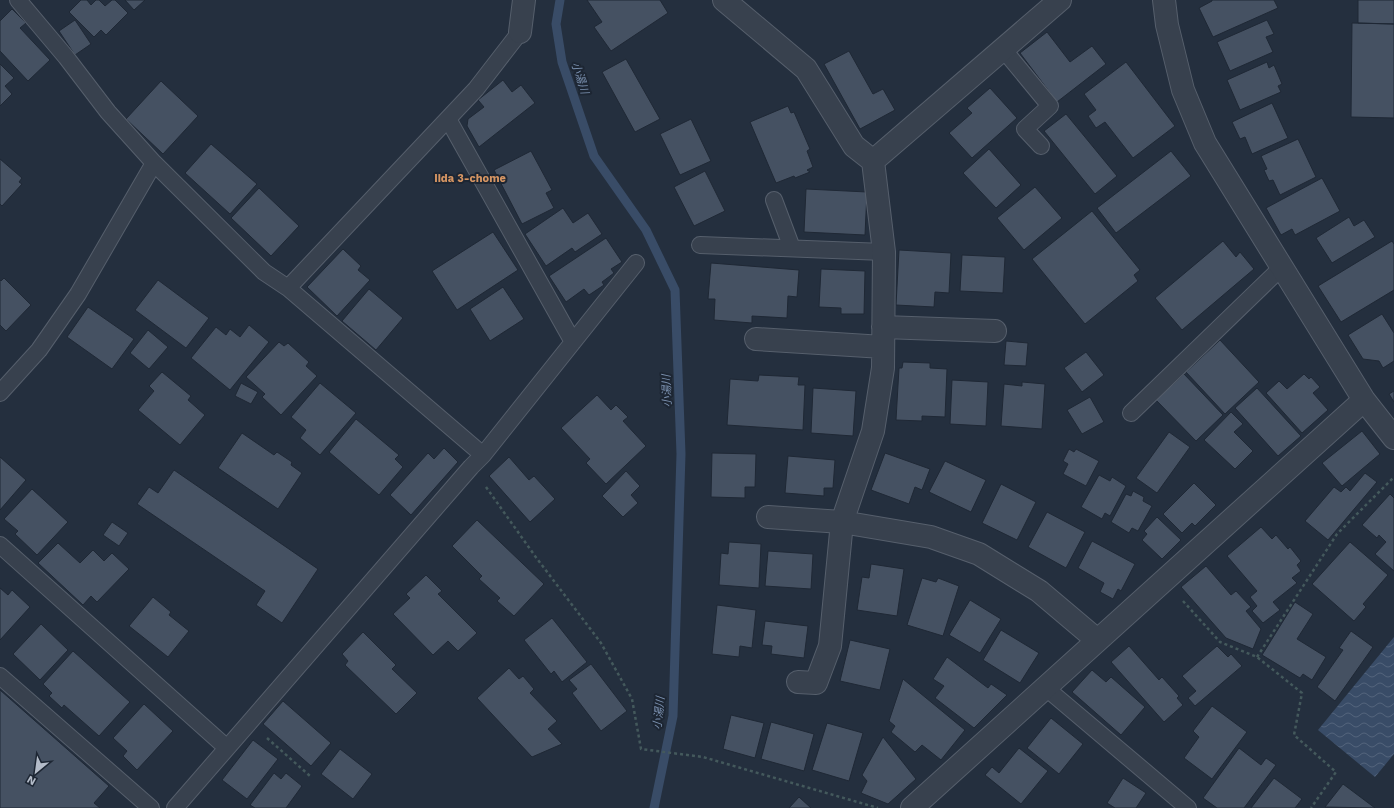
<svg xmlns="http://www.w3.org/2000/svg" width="1394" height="808" font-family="'Work Sans','Noto Sans JP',sans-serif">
	<defs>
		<pattern id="water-waves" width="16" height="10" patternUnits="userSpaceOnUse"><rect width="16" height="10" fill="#394c67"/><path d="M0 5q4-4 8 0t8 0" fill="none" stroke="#53647b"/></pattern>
	</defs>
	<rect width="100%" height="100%" fill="#242f3e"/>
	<!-- water -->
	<path fill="url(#water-waves)" d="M1394,637v117l-19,23 -57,-47z"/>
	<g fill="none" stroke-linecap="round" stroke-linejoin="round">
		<!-- stream -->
		<path stroke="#394c67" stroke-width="9" d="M560,0l-4,24 6,38 32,94 52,74 29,60 6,164 -8,262 -19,92"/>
	</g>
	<!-- building -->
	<path fill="#455162" stroke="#1f2835" d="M81,0h6l4,5 5,-5h3l6,6 7,-6h3l13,13 -22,22 -5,-5 -7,7 -25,-25z
		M125,0h20l-11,10z
		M587,0h73l8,13 -57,38 -17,-24 8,-5z
		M1212,0h62l4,8 -65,29 -14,-29 13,-7z
		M1358,0h36v24l-36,-1z
		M12,9l14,14 -6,5 30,32 -22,21 -28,-30v-30z
		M75,20l16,24 -16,11 -16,-24z
		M1267,20l7,14 -8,3 7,15 -43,19 -13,-29z
		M1352,23l42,1v94l-43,-1z
		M1047,32l23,30 22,-16 14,18 -49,38 -37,-49z
		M849,51l24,43 10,-5 12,21 -35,19 -36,-65z
		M626,59l34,60 -25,13 -33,-60z
		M1126,62l49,64 -42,32 -28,-36 -9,6 -8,-12 8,-6 -12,-16z
		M1267,62l2,6 5,-3 8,19 -4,2 3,6 -41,18 -13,-30z
		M0,64l14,14 -9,8 7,8 -12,12z
		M503,80l9,12 9,-7 14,18 -56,44 -12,-21 1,-7 16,-12 -6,-7z
		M161,81l37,35 -35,38 -37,-35z
		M990,88l27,30 -45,40 -23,-25 23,-20 -5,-5z
		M1272,103l16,35 -36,16 -7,-17 -5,2 -8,-17z
		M788,106l3,7 3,-1 16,37 -3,2 6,16 -6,3 3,2 -15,6 -1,-2 -18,7 -26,-61z
		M1066,114l51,62 -22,18 -51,-63z
		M691,119l20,42 -31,14 -20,-41z
		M1298,139l18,38 -36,18 -7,-15 -4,1 -5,-11 3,-1 -6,-13z
		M211,144l46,40 -27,30 -45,-41z
		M989,149l32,36 -25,23 -33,-35z
		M531,151l21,39 -6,3 8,15 -32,16 -28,-54z
		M1171,151l20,25 -75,57 -19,-25z
		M0,159l22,19 -3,4 3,2 -20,22 -2,-2z
		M705,171l20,40 -31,15 -20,-39z
		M1322,178l18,33 -45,24 -3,-6 -11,6 -15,-27z
		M1035,187l27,31 -38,32 -27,-32z
		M259,188l40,38 -28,30 -40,-38z
		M806,189l61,3 -2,43 -61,-3z
		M563,208l10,15 15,-10 14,21 -27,18 -3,-4 -26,18 -21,-32z
		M1092,211l48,59 -6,5 4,6 -53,43 -53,-65z
		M1349,217l5,9 10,-6 11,17 -43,26 -16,-25z
		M493,232l25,38 -61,40 -25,-39z
		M606,238l16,24 -11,7 3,4 -12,9 2,3 -15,10 -5,-6 -18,13 -17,-26z
		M1223,241l13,16 4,-5 14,17 -72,61 -27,-32z
		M1392,241l2,3v46l-53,32 -23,-36z
		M343,249l18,17 -3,4 12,10 -33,36 -30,-29z
		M899,250l52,3 -2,40 -14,-1 -1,15 -38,-2z
		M962,255l43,2 -2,36 -43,-2z
		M711,263l88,7 -2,27 -9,-1 -1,22 -35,-2v7l-38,-3 1,-21h-7z
		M821,269l44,2 -1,43h-23v-6l-22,-1z
		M4,278l27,27 -25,26 -6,-6v-45l1,1z
		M158,280l51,38 -23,30 -51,-38z
		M503,287l21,32 -34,22 -20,-32z
		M369,289l34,29 -27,32 -34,-29z
		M88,307l46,32 -22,30 -45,-32z
		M1382,314l12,19v28l-11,7 -4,-7 -16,-2 -15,-24z
		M249,325l20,17 -39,48 -39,-32 25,-31 10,8 4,-6 10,8z
		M148,330l20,17 -19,22 -19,-16z
		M1220,340l39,42 -34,32 -39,-42z
		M1006,341l22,2 -2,23 -22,-1z
		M279,342l5,4 4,-3 21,19 -3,4 11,10 -36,39 -19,-18 3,-3 -19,-17z
		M1086,352l18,23 -22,17 -18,-24z
		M903,362l27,1v5l17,1 -2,48 -23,-1v5l-26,-1 3,-52h3z
		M162,372l29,24 -3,4 17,15 -25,30 -42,-35 16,-19 -5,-5z
		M1184,374l39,41 -27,26 -40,-41z
		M1304,374l5,5 2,-2 9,10 -7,6 15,17 -26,23 -36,-40 13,-12 8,8z
		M759,375l40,2 -1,8h7l-2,45 -76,-5 3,-46 28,2z
		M952,380l36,2 -2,44 -36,-2z
		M1022,382l23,2 -3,45 -41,-3 3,-42 18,2z
		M241,383l17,9 -7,12 -16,-8z
		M320,383l36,30 -36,42 -20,-17 6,-8 -15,-13z
		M813,388l43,3 -3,45 -42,-3z
		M1257,388l44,48 -23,20 -43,-48z
		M1394,391v11l-5,-8z
		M597,395l14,15 5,-5 12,12 -5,4 23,25 -40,38 -20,-21 4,-4 -29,-31z
		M1090,397l14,25 -22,12 -15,-24z
		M1231,412l12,12 -9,8 19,19 -18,18 -31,-29z
		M356,419l43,36 -4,4 8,8 -24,28 -50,-43z
		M1362,431l18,23 -38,32 -20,-23z
		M1169,432l21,15 -33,46 -21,-15z
		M242,433l32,22 3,-3 15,10 -1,3 11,8 -24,36 -60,-41z
		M444,448l14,14 -47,53 -21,-20 38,-42 6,6z
		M1069,449l5,3 2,-3 23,12 -13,25 -23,-12 5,-10 -5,-3z
		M712,453l44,1 -1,33h-10v11l-34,-1z
		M885,453l45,16 -8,21 -7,-3 -6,17 -38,-14z
		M788,456l47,4 -2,28h-9v8l-39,-3z
		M0,457l26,23 -26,30z
		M509,457l20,23 5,-4 21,23 -25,23 -41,-46z
		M945,461l41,19 -15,32 -42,-20z
		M174,470l144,99 -36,54 -26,-18 9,-14 -128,-87 12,-17 9,6z
		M626,471l14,15 -9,9 7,8 -15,14 -21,-21z
		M1365,473l12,9 -49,58 -23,-19 29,-34 7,5 5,-5 4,4z
		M1099,475l11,6 2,-4 14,9 -16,30 -5,-3 -3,6 -21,-12z
		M1194,483l22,22 -21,21 -3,-3 -10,10 -19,-19z
		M1001,484l35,18 -19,38 -35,-17z
		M32,489l36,33 -31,33 -22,-21 3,-3 -14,-12z
		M1133,491l11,6 -1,4 9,5 -14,25 -6,-3 -3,5 -18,-11 15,-28 5,2z
		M1390,494l4,4v73l-19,-17 11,-12 -7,-7 -2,3 -15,-13z
		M1047,512l38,20 -19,36 -38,-21z
		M1157,517l24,23 -19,19 -20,-19 5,-6 -3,-3z
		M477,520l67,64 -30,32 -17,-15 3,-3 -21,-19 3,-3 -30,-30z
		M112,522l16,11 -9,13 -16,-11z
		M1261,527l11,12 4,-4 12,14 2,-2 11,14 -4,4 4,6 -9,7 5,5 -24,19 7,8 -17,13 -11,-12 5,-5 -7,-9 7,-6 -30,-35z
		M1092,541l43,23 -14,27 -3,-2 -5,10 -13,-7 4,-9 -26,-15z
		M729,542l32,2 -2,44 -40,-3 2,-32 7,1z
		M1350,542l38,33 -25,29 3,3 -12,14 -42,-37z
		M58,543l22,20 13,-13 11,11 8,-8 17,16 -32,33 -6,-6 -8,9 -45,-42z
		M768,551l45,3 -2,35 -46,-3z
		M871,564l33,5 -7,47 -40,-6 5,-33 7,1z
		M1206,566l25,29 5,-4 15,16 -5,4 15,18 -8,20 -27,-11 -45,-51z
		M426,575l16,16 -4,3 39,39 -19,18 -10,-10 -15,14 -40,-41 17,-16 -4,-4z
		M922,578l14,4 2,-4 21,8 -16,50 -36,-11z
		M0,588l8,7 4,-5 18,17 -30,33z
		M153,597l18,15 -2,3 20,16 -21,26 -39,-31z
		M970,600l31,19 -21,34 -31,-18z
		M1295,602l18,12 -16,25 29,18 -14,23 -9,-6 -3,4 -38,-23z
		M717,605l39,5 -4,38 -12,-2 -1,11 -27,-3z
		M552,618l35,44 -25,20 -8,-11 -3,3 -27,-34z
		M765,621l43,5 -4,32 -33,-4 1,-8 -10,-1z
		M41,624l27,26 -28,30 -27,-26z
		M1001,630l38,23 -19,30 -37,-23z
		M1351,631l22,16 -38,54 -18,-14 26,-37 -4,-2z
		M363,632l33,33 -4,4 25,24 -21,21 -51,-49 3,-4 -6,-7z
		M850,640l40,9 -10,41 -40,-9z
		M1129,646l30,34 3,-3 17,19 -2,2 6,7 -19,17 -53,-60z
		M1217,646l11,11 3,-3 11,12 -47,40 -7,-8 8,-7 -14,-15z
		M73,651l57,51 -31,34 -35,-31 -2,3 -13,-12 3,-3 -9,-9z
		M947,657l41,31 3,-4 16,11 -33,33 -39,-30 9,-12 -11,-7z
		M591,664l36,47 -26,20 -29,-38 5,-4 -8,-9z
		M509,668l10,11 4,-3 11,13 -4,4 27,28 -9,8 14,15 -30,13 -55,-59z
		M1092,670l14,12 5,-5 34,30 -24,28 -49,-43z
		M903,679l62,51 -24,30 -19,-15 -7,7 -24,-20 4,-6 -6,-5z
		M0,690l109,96 -15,17 6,5h-100z
		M283,701l48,42 -20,23 -48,-42z
		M144,704l29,27 -36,39 -14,-14 4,-5 -14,-13z
		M1212,706l35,26 -35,47 -28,-21 15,-21 -6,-6z
		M731,715l33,8 -9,35 -32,-9z
		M1051,718l32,26 -24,30 -32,-26z
		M771,722l43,12 -10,37 -43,-12z
		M827,723l36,10 -14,48 -37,-11z
		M883,737l33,42 -28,25 -27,-11 6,-12 -5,-6z
		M253,740l25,19 -31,40 -25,-19z
		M1019,748l29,23 -27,33 -36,-29 7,-8 7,6z
		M1239,748l22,17 5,-7 10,7 -32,43h-27l-14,-10z
		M340,749l32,25 -19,25 -32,-25z
		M274,773l7,6 5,-6 16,13 -16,22h-31l-5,-3z
		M1123,778l23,15 -10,15h-21l-8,-5z
		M1274,778l28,21 -7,9h-44z
		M1343,784l32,24 -50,-1z
		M799,797l12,11h-22z"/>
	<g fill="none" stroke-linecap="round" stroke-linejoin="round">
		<defs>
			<path id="service" d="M18,0l48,57 42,55 46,51 110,109 24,16 195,167 153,-192
				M1003,49l47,57 -25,23 16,17
				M448,119l125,223
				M774,200l18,48
				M700,245l184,7
				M288,288l188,-199 44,-57
				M0,393l39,-43 39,-56 76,-131
				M1131,413l151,-146
				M0,545l227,203
				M0,676l151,132
				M1046,688l142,120
				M175,808l296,-341 12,-12"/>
			<path id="minor" d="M724,0l82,69 48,77 19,15 187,-161
				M1164,0l3,25 16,65 22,53 159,257 30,38
				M520,32l4,-32
				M873,161l11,91 -1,116 -10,63 -31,91 89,15 48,17 60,37 58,49
				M883,327l112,4
				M756,339l127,8
				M768,517l74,5 -12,124 -14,37 -18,-1
				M912,808l452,-408"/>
		</defs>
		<!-- service casing -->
		<use href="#service" stroke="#565f6c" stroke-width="18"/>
		<!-- minor casing -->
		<use href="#minor" stroke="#565f6c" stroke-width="24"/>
		<!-- path -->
		<path stroke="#44595c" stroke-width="2.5" stroke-dasharray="3 3" stroke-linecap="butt" d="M486,487l49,69 66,87 31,56 9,50 62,8 175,51
			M1183,601l37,41 37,15 45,36 -8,42 42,37 -25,36
			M1257,657l80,-123 57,-57
			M267,738l43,38"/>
		<!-- service -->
		<use href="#service" stroke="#38414e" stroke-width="16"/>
		<!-- minor -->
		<use href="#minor" stroke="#38414e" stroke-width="22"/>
	</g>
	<g text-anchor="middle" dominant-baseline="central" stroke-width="4" stroke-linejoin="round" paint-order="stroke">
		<!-- water labels -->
		<g font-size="11" font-style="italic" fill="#7c92b1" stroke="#1d2633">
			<text transform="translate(580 78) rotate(72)">小湯川</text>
			<text transform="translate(667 391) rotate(-92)">小湯川</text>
			<text transform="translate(659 713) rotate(-84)">小湯川</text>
		</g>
		<!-- neighbourhood labels -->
		<g font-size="11" font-weight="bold" fill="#d59563" stroke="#1d2633">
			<text x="470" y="178">Iida 3-chome</text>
		</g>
	</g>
	<!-- north arrow -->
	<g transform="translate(36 772) rotate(209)" stroke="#1d2633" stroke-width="3" paint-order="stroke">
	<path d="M0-3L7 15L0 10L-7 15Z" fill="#b4bcc9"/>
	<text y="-6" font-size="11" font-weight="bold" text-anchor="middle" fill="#b4bcc9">N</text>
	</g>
</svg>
